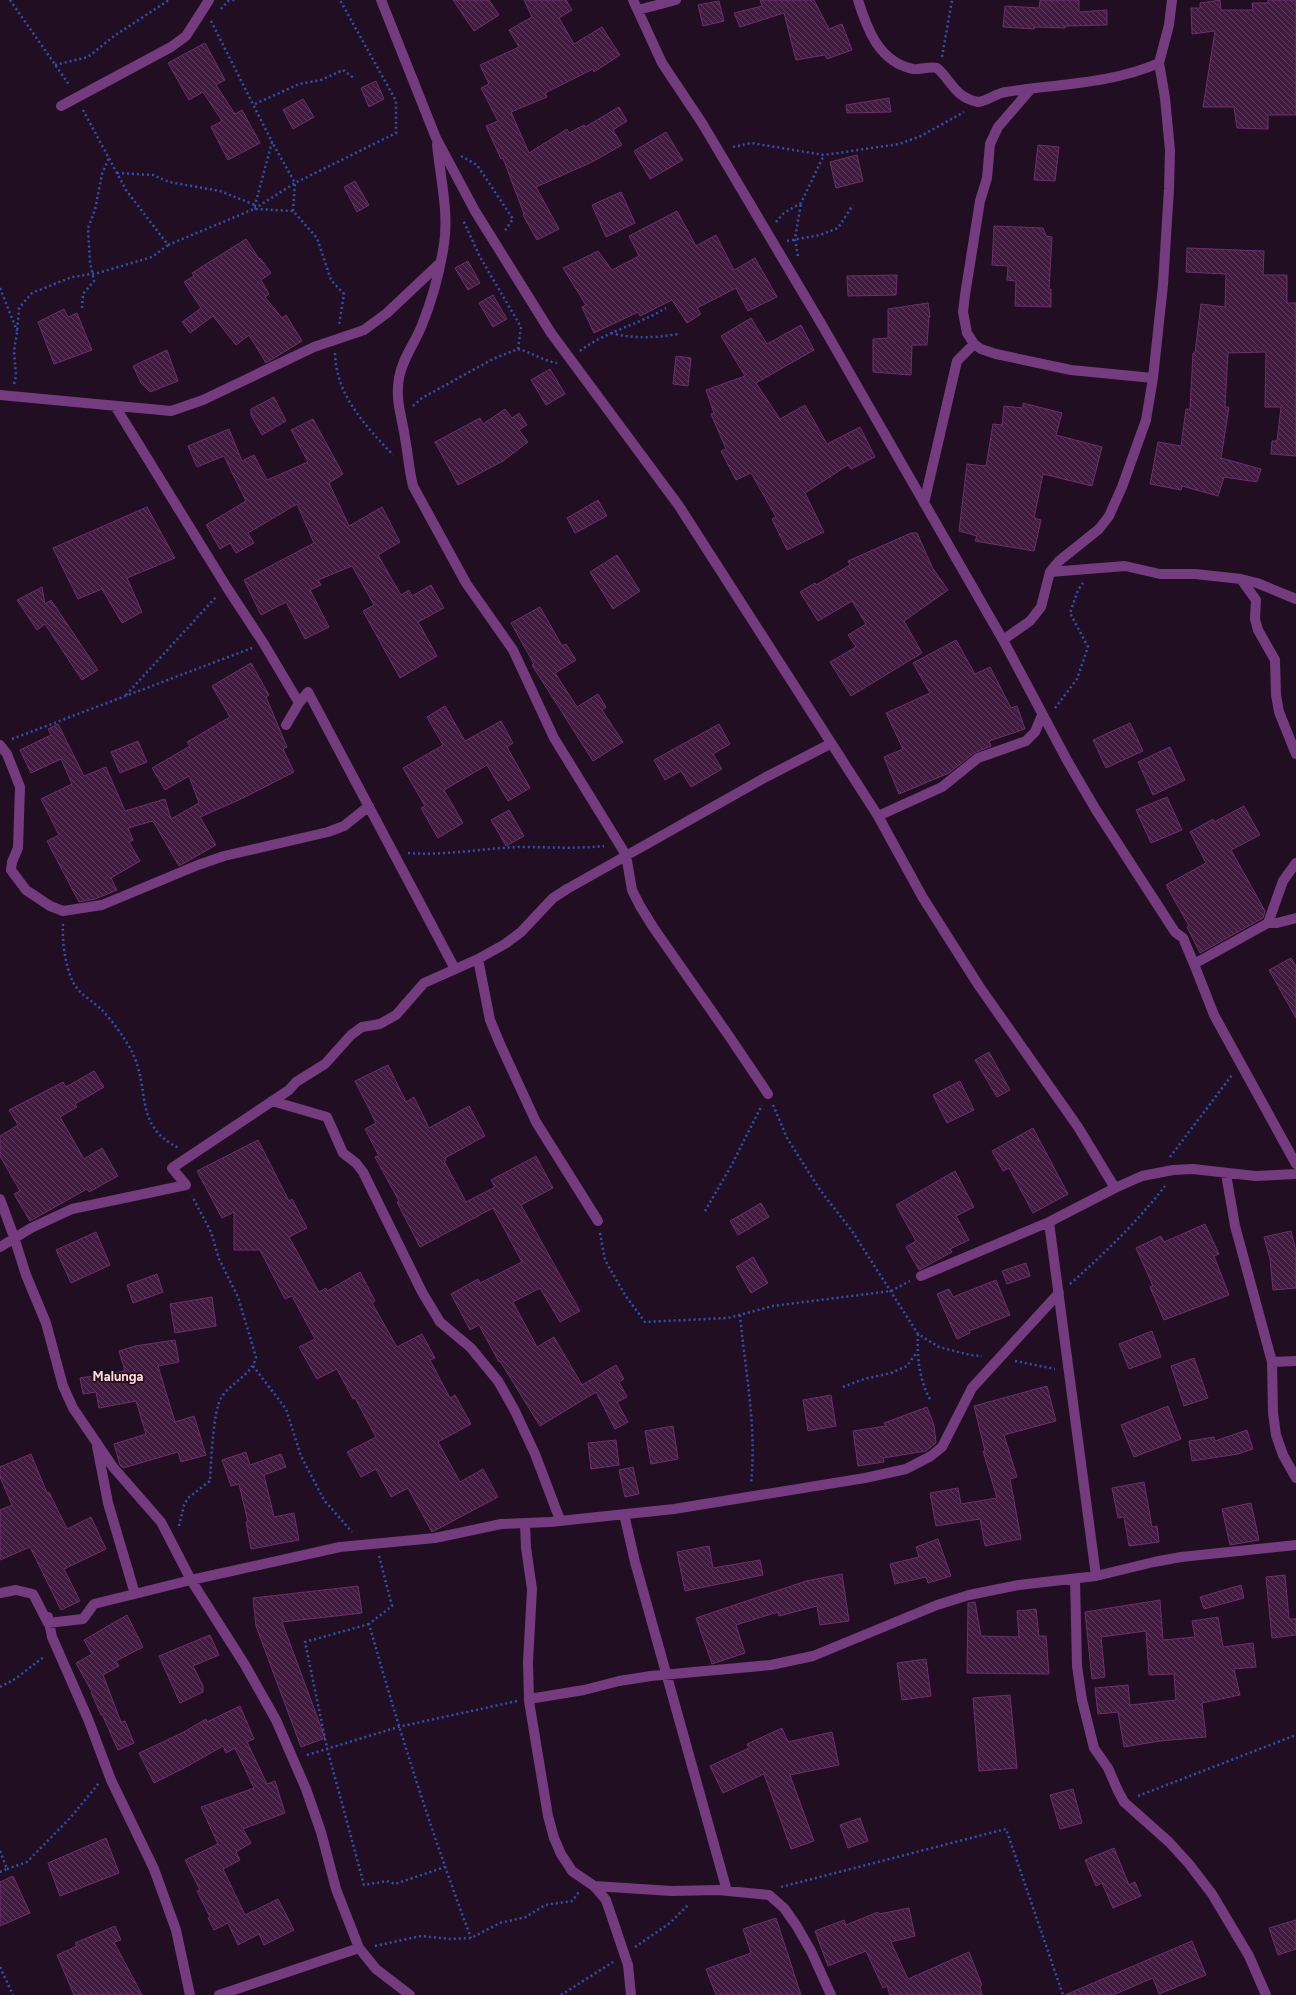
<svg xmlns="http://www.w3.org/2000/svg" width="1296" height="1995" font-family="Figtree,sans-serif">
	<defs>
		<pattern id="building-back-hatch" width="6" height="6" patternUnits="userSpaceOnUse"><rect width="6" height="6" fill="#421b41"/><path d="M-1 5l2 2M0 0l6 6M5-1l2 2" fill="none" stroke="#5e3b5d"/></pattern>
	</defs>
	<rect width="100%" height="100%" fill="#210e22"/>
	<!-- building -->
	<path fill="url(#building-back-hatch)" stroke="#6d2e6c" d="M453,0h36l10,15 -25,16z
		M524,0h42l6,10 -13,8 15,26 28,-17 18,28 -26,17 -1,-3 -48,24 2,4 -36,15 18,41 38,-24 2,4 15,-8 1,2 34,-20 8,14 -14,9 9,15 -30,17 -56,25 23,42 -22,11 -14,-25 1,-1 -21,-56 -2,1 -15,-33 12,-5 -17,-33 8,-4 -9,-19 39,-18 -10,-17 23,-13z
		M760,0h54l15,29 13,-5 10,26 -25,9 -2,-4 -29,5 -12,-47 -44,14 -6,-14 28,-7z
		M1040,0h39v12l28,-2v15l-42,1v2l-31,-1v2l-31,-2 2,-21 34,2z
		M1220,0l1,10h32l-1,-7h16v-3h28v115h-28v14l-31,-1 -3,-21h-31l12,-76 -23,3 -1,-26h9v-5z
		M719,1l5,20 -21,5 -5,-21z
		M205,43l20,37 -9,5 19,29 7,-4 18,33 -32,17 -17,-33 11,-6 -19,-29 -14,8 -21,-37z
		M376,81l8,18 -15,8 -8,-19z
		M889,98l2,14 -44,1 -1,-8z
		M303,99l11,18 -21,12 -10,-19z
		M666,132l17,28 -33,19 -16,-28z
		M1038,145l21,2 -4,34 -21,-1z
		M857,155l6,26 -27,7 -6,-26z
		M355,181l14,24 -12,7 -13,-25z
		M621,192l14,31 -29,14 -14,-32z
		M677,211l19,35 20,-11 18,35 21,-12 22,39 -29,14 -12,-23 -39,20 4,6 -14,9 -15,-23 -32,16 -2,-4 -44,21 -12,-26 4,-2 -23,-37 35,-17 14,19 27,-14 -10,-20z
		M994,226l49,2 3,8 6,1 -3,52h2v18l-36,-1 1,-25 -9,-1 1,-14 -16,-1z
		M246,239l13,20 1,-1 11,15 -10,7 8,14 -4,3 17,21 4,-3 16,26 -36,22 -17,-28 -13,10 -23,-29 -23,17 -8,-11 19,-14 -17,-26 10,-6 -2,-3z
		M1187,248l77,3 -1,24h24v28h9v153l-25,-2 1,-13h5l4,-34h-16l1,-55 -38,1 -3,54h4l-8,51 40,11 -4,13 -33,-5 -6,19 -36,-10 -1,4 -31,-6 8,-42 23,4 5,-37h4l3,-56h2l6,-49 24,3 1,-33 -40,-2z
		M468,261l12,22 -12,7 -13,-22z
		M897,275l-1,20 -48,1 -1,-20z
		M493,295l14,24 -14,8 -14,-24z
		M928,303l2,14h-1l-2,28h-15l-1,30 -38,-3v-33l15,-1v-29z
		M64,309l4,8 9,-4 15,37 -38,14 -16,-42z
		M751,318l16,26 34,-19 13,25 -58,33 24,36 25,-14 22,39 33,-17 15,30 -24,12 -3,-4 -43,28 19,39 -37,18 -15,-31 4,-2 -25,-44 -15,7 -15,-29 5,-2 -15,-35 3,-1 -8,-23 39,-14 -24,-40z
		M167,350l11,31 -28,11 -9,-9 -8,-17z
		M676,356l15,2 -3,28 -15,-2z
		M550,369l15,25 -19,11 -15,-25z
		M274,397l12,24 -24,14 -11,-20v-6z
		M1023,403l39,10 -6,22 46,12 -10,39 -49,-12 -9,44 7,2 -7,31 -59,-10 2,-5 -18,-5 8,-67 19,2 7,-42 9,1 2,-19 19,2z
		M505,409l7,9 7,-5 8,12 -8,5 9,12 -25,19 -45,24 -23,-43 45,-24 3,6z
		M313,419l30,55 -14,9 20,43 33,-19 18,35 -22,13 23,40 8,-5 3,6 19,-11 13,23 -26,14 19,34 -37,22 -37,-67 11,-6 -22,-39 -34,14 3,5 -11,5 19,37 -24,12 -19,-37 -25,13 -17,-35 70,-37 -17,-39 -49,29 6,10 -18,10 -6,-10 -10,6 -14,-24 40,-24 -22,-45 -27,11 -9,-21 41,-17 13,32 12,-6 13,25 41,-18 -17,-32z
		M598,500l9,16 -32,17 -8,-15z
		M147,507l28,51 -48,20 15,34 -20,11 -20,-34 -24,10 -25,-51z
		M911,533h6l17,38v-1l14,20 -44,31 18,32 -71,43 -21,-34 26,-15 -8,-12 18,-11 -14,-23 -34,20 -18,-29 15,-9 1,2 34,-20 -2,-4z
		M617,555l23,36 -27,18 -23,-37z
		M42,587l3,17 6,-4 47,70 -16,10 -37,-56 -8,6 -20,-30z
		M540,607l22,39 4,-2 10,16 -21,13 22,34 21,-13 8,13 -4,3 21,32 -30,19 -61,-96 2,-1 -23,-41z
		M956,640l19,34 15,-7 21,41 6,-2 8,23 -36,12 2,5 -17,7 -25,20 -50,21 -15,-37 19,-8 -17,-36 44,-20 -17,-30z
		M251,663l18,32 -3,2 21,50 -4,2 11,23 -53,27 -41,18 16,28 -37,21 -26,-45 -25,7 5,12 -4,2 11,19 -29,17 6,12 -22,9 -16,3 -32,-61 12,-6 -18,-36 31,-15 -11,-25 -30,14 -11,-23 31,-15 -3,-6 10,-5 26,52 22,-9 19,44 40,-12 6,20 28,-16 -10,-27 -24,14 -13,-22 38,-22 -3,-4 43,-25 -18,-31z
		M445,706l20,35 36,-20 12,22 -6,4 23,41 -22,13 -21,-36 -43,25 19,33 -25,15 -17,-30 4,-2 -22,-38 40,-23 -16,-28z
		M1130,723l13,28 -37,17 -13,-28z
		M719,724l11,20 -17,10 9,15 -31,18 -10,-16 -16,9 -11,-20z
		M138,741l9,21 -27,11 -9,-21z
		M1170,747l15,33 -32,15 -15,-33z
		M1167,797l15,33 -31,13 -15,-33z
		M1244,806l16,29 -29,15 34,61 -2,7 -63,35 -13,-26 2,-1 -23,-41 40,-22 -16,-31 23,-13 1,3z
		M509,810l15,26 -18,10 -15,-26z
		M1291,958l5,8v52l-27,-48z
		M989,1052l21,38 -13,7 -22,-37z
		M388,1065l18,37 8,-5 15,31 40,-22 16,30 -40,22 1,2 -2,1 22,41 29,-15 -4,-7 45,-24 17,32 -32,17 59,106 -20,11 -20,-34 -27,14 24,45 17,-10 28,48 34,-20 8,14 -5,3 8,15 -10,5 11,20 -13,7 -19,-37 -56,34 -40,-65 -1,1 -20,-37 -9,5 -19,-36 27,-15 2,4 42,-21 -29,-54 -73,39 -23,-45 2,-1 -24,-44 4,-1 -14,-27 11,-6 -21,-42z
		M94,1071l10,16 -29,17 2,3 -17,10 24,42 18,-11 16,28 -29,16 -2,-3 -57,32 -16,-27 6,-3 -20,-35v-20l18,-11 -9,-15 54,-28 3,5z
		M960,1081l14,29 -27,13 -14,-28z
		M1033,1128l35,66 -35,19 -24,-45 -6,3 -11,-20z
		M258,1140l31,61 3,-2 15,29 -18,9 30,55 7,-4 1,3 33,-19 15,29 -3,2 25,44 25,-13 13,24 -5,2 20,38 5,-3 16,29 -33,18 22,40 23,-13 15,28 -66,35 -24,-44 -17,9 -15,-28 -15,8 -14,-25 29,-15 -21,-39 -2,1 -16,-30 -20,10 -18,-32 16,-8 -23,-43 -7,3 -25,-49h-26v-38l-12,6 -25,-47z
		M955,1171l19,36 -18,9 13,24 -19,9 2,3 -33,18 -13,-23 10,-6 -20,-36z
		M761,1203l8,14 -31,18 -8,-14z
		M1205,1224l14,30 -5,2 15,39 -65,25 -14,-33 3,-1 -17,-38 25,-12 3,6z
		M1291,1231l5,20v37l-23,2 -3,-31 -6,-22z
		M96,1232l14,33 -39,18 -15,-33z
		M753,1257l15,26 -17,10 -15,-26z
		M1026,1263l4,13 -23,8 -5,-13z
		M157,1274l6,18 -30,11 -6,-18z
		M996,1280l14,35 -41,16 1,2 -13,6 -20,-45 12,-5 4,8z
		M212,1297l4,29 -41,7 -5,-29z
		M1152,1331l9,26 -32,12 -10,-25z
		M175,1340l4,22 -21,4 17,56 19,-6 12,39 -25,7 -3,-10 -55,16 -3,-3 -6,-21 32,-10 -10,-33 -37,7 -3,-16 -13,2 -3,-16 45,-7 -6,-20 16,-5z
		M1194,1358l14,40 -24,8 -13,-40z
		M1047,1386l9,35 -52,14 13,42 -7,2 11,60 -36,7 -5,-27 -44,7 -6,-33 28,-5 3,16 36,-6 -14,-47h2l-11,-45z
		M831,1395l5,31 -28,5 -5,-31z
		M1168,1406l13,33 -47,18 -13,-32z
		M927,1407l7,18 2,18 -10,8 -43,7 1,4 -26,4 -5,-35 33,-5 -2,-3z
		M673,1426l5,33 -27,5 -6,-33z
		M1247,1430l6,19 -15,5 -46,7 -3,-20 25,-4 1,4z
		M616,1440l3,25 -28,4 -3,-26z
		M246,1452l4,13 31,-11 5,13 -22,8 10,42 20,-4 5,27 -48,9 -5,-27h2l-9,-38 -8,2 -9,-26z
		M31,1454l16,39 2,-1 18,37 24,-12 15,32 -42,20 16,32 -19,9 -31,-63 -30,13v-50l12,-5 -12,-28v-10z
		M633,1467l6,27 -14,3 -6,-27z
		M1144,1482l8,45 5,-1 2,16 -30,4 -5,-29 -6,1 -6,-30z
		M1251,1503l8,37 -29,5 -8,-36z
		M938,1539l13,37 -23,7 -2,-6 -31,7 -5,-20 29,-7 -3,-10z
		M709,1546l4,22 47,-8 3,15 -78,16 -8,-39z
		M842,1574l7,47 -29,4 -3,-19 -38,10 -1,-4 -42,13 9,28 -33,11 -16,-46 110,-37z
		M1285,1575l4,44h7v16l-24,3 -6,-61z
		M1241,1585l3,13 -40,11 -4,-12z
		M358,1586l4,27 -80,9 43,116 -24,9 -45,-121 -3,-28z
		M1160,1600l3,40 32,-3 -3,-16 26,-4 5,30 30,-4 3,24 -22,2 6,26 -38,8 4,34 -46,4 -36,6 -6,-35 -20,2 -3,-26 33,-3 2,20 46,-5 -2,-26 -25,1 -3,-44 -45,6 4,40 -13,2 -7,-67z
		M975,1602l6,34 38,1 -2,-26 19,-2 3,27h7l3,38 -82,-1 1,-70z
		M127,1615l16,32 -27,14 3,5 -16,9 18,47 4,-1 9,22 -16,7 -16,-36 -1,1 -10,-23h1l-16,-29 16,-9 -8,-14z
		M210,1635l9,20 -26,11 10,20v6l-23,11 -21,-47z
		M926,1659l5,37 -29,4 -5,-37z
		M1010,1695l7,73 -38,3 -6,-73z
		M240,1706l14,33 -7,3 20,42 8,-3 10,32 -42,16 8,14 -15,9 4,8 -17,9 22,46 33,-16 16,31 -30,15 -5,-11 -21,11 -10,-22 -14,7 -6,-12 2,-1 -13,-26 3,-1 -15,-30 33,-16 -17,-37 53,-19 -19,-40 -9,5 -3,-7 -37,21 -32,16 -15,-30 43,-20 24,-14 1,3z
		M782,1728l6,14 44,-10 7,33 -49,10 24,66 -23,8 -27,-75 -41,19 -13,-27 39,-18 -2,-4z
		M1073,1789l9,34 -22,6 -10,-34z
		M860,1818l8,23 -20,7 -8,-23z
		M106,1838l13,35 -59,23 -12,-33z
		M1114,1848l15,37 6,-3 6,14 -28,12 -11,-25 -6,3 -11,-26z
		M13,1876l17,37 -30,13v-44z
		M909,1908l6,28 -24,6 17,37 61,-27 13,33 -2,1 2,9h-92l-3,-9 -4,2 -17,-37 -38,15 -13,-35 29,-11 2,5 32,-13 1,2z
		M776,1918l25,77h-85l-10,-26 45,-16 -8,-24z
		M1296,1920v29l-18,6 -9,-27z
		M115,1926l6,14 -7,2 28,53h-68l-17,-40 20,-9 -2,-3z
		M1192,1941l14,34 -47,19 -6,-16 -40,17h-48z"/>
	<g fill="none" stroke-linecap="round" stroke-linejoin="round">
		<!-- path -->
		<path stroke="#3251af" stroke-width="2.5" stroke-dasharray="2 3" stroke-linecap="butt" d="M10,0l60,86
			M221,9l7,-8 7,-1
			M211,21l61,121
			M942,57l10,-57
			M55,65l33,-8 26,-21 55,-36
			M255,104l44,-20 22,-4 22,-10 12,9
			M83,110l43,80 42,55 86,-36 39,2 24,27 14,42 13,14 -5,31
			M733,147l18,-4 73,12 75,-11 22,-8 43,-24
			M461,156l16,9 36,54 -9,13
			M117,173l36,2 16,7 51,9 35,14
			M293,211l2,-28 -23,-41 -18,67 41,-26 101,-50v-32l-56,-101
			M776,222l8,-9 17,-10 23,-48
			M787,241l33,-6 18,-7 15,-23
			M798,256l-3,-17 6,-36
			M0,288l17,43
			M82,308l1,-14 11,-13 -4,-19 -2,-34 7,-18 7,-36 7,-16
			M611,333c22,6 44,5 67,1
			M518,349c13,3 25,12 39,14
			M580,351c26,-20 58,-26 86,-43
			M335,353c1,43 31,73 58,102
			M14,384l2,-8 -2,-25 3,-18 2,-25 13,-15 40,-16 26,-4 54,-16 16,-12
			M413,406l9,-8 71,-39 25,-10 3,-22 -41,-70 -17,-37
			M126,695l90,-98
			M1055,708l22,-29 11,-32 -18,-34 8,-23 5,-7
			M12,739l240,-91
			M408,853c38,3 75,-5 113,-6 28,0 55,2 83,-1
			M63,924c-1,17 2,40 9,56 5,13 21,21 30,30 11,12 23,28 30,42 19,38 1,74 47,96
			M773,1105l14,33 33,52 32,41 66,103 21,13 31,8 12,1
			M1170,1157l62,-82
			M705,1211l25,-43 32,-63
			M600,1233l5,27 20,35 20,27 83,-4 45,-12 118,-15 19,-10
			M1070,1284c36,-32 66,-61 95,-98
			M740,1315c5,55 17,112 11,168
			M918,1334c-1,24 1,46 13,67
			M1015,1361l40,8
			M253,1366l33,43 15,47 23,44 28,32
			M843,1387l21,-8 27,-6 16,-7 10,-14
			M179,1526l5,-21 4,-7 22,-17c1,-18 3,-69 11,-83 9,-15 32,-24 35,-41l-18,-60 -19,-38 -8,-27 -19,-36
			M379,1556l13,50 -23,18c30,106 63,210 102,314
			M369,1624l-64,18 22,106 37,137 23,-4 8,3 50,-17
			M0,1687l15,-8 30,-23
			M307,1755l91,-28 119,-26
			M1138,1796l158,-61
			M0,1851l7,18 -7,3
			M7,1869l20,-7 44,-45 28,-34
			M781,1887l225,-58 57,166
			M375,1946l46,-10 29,3 21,-1 29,-15 26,-6 19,-12 27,-4 7,-9
			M635,1947l35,-24 18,-18
			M0,1967l13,28
			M561,1995l52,-33"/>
		<!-- minor -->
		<path stroke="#753b7f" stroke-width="10" d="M381,0l55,138 39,73 76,122 128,173 199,310 45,82 56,88 99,141 37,61
			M633,0l29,63 40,60 120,202 181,315 65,122 28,48 79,122 8,6 11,26 74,-41h9l19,-5
			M858,0c9,29 21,62 55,69 8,1 16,-3 24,-1 15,13 17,29 41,34 10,-1 18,-9 28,-10 51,-8 105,-8 153,-29
			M638,10l38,-10
			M1030,90l-32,37 -8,17 -3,34 -7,23 -15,94 -2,17 4,21 7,11 7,5 15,5 75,16 82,8
			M61,106l110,-59 15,-11 23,-36
			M437,144c3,32 12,68 7,100 -4,27 -12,56 -22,81 -7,18 -20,34 -23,53 -4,23 3,38 6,60 3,16 4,32 8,48l53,97 47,67 41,88 72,117 6,35 8,16 13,21 76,109 39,58
			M0,395l171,16 32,-11 111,-53 50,-17 23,-17 52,-49
			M115,406l111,180 38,58 35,59
			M924,503l33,-142 17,-17
			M1050,572l75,-6 35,8h35l46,5 16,4 39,16
			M1241,579l15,21 -1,19 3,11 17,30 1,35 3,17 17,42
			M1003,640l27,-19 11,-14 9,-35 9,-11 40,-32 10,-13 13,-29 24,-67 7,-42 10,-93 6,-96 1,-39 -5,-52 -6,-35 10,-38 3,-25
			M286,725l13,-22 9,-11 147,277
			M0,745l7,9 13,33 -2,61 -6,14 -1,8 15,20 24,16 13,5 39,-6 96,-40 26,-9 104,-24 16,-6 25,-20
			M878,816l64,-29 36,-29 48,-17 9,-9 7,-17
			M1268,923l15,-42 13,-18
			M478,959l12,61 10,24 36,78 62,99
			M1194,964l20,51 82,149
			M272,1101l55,16 16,36 13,10 7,9 59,120 18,30 31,26 27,33 17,30 20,43 25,66
			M1226,1174l9,52 37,136 1,51 3,22 7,20 13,23
			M0,1199l14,38 12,38 20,48 17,63 10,22 40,59 48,55 30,58 54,85 31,55 30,69 15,43 15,57 23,59 17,21 34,26
			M1049,1222l47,354
			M0,1247l31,-19 41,-19 114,-24 -14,-17 117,-78 7,-8 29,-18 26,-29 11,-8 18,-3 16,-9 28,-32 54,-24 27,-15 16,-12 32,-34 14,-9 199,-112 64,-33
			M921,1276l128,-54 66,-34 27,-12 31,-6 20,-1 62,7 41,-2
			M1272,1362l24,-1
			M97,1446l11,57 27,91
			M624,1514l11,48 92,329
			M525,1523l1,25 6,41 -4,73 1,39 19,115 6,22 7,16 11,17 22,15 12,14 22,65 3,30
			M1075,1579l2,87 5,34 12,48 14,20 10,23 6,11 45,40 20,22 23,30 37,62 17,39
			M0,1593l16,-3 17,4 15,29 35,-4 11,-15 97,-24 149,-33 95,-9 66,-14 49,-2 124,-13 191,-31 41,-9 25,-13 11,-9 30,-59 87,-95
			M48,1617l4,20 36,82 23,61 43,89 22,61 14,65
			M529,1699l55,-9 35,-9 32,-5 120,-11 42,-9 124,-51 32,-10 50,-10 77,-9 58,-14 27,-5 115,-12
			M594,1886l78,5 46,-1 51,5 15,13 12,17 15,26 20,44
			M219,1995l140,-47"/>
	</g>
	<g text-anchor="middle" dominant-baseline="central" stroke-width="3.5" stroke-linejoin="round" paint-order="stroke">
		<!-- quarter labels -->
		<g font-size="13" font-weight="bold" fill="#fedad2" stroke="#210e22">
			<text x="118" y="1376">Malunga</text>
		</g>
	</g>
</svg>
